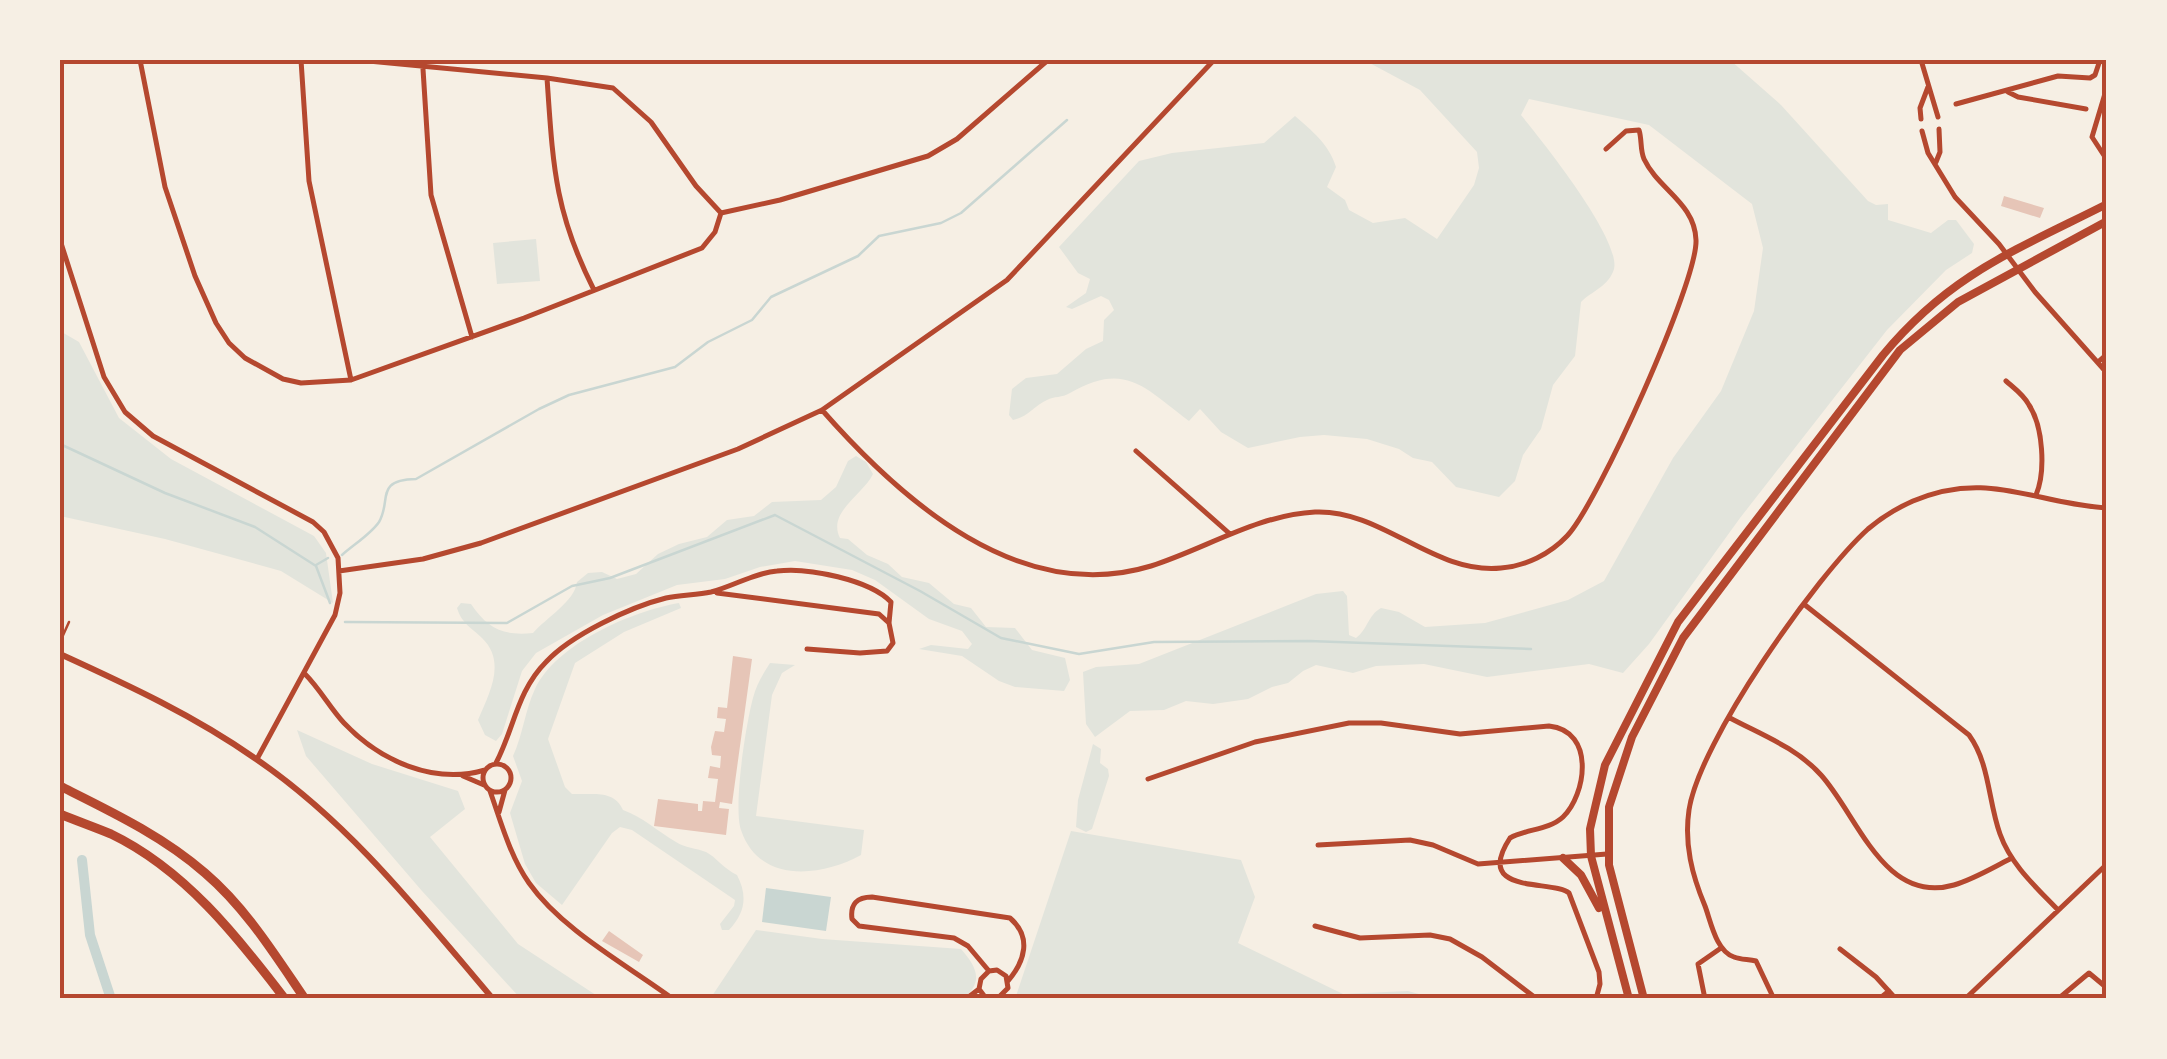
<svg xmlns="http://www.w3.org/2000/svg" width="2167" height="1059" font-family="'Libre Baskerville',serif">
	<rect width="100%" height="100%" fill="#f6efe4"/>
	<!-- green -->
	<path fill="#e2e4dc" d="M1364,60h366l51,45 87,96 8,4 12,-1v16l43,13 17,-13h8l18,24 -2,9 -26,17 -59,60 -147,188 -91,126 -26,29 -34,-9 -102,13 -63,-13 -48,2 -23,7 -37,-8 -13,6 -15,12 -16,4 -24,12 -35,5 -27,-3 -22,9 -34,1 -35,26 -9,-13 -3,-52 13,-5 43,-3 177,-70 27,-3 4,5 2,39 7,3c12,-9 12,-23 25,-30l18,4 26,15 60,-4 83,-23 36,-19 69,-123 48,-67 33,-80 9,-63 -11,-44 -103,-79 -120,-26 -8,16c21,26 100,124 93,154 -5,17 -22,22 -33,33l-6,54 -22,29 -12,44 -18,26 -8,26 -16,16 -43,-10 -24,-25 -19,-4 -14,-9 -32,-10 -43,-4 -24,2 -52,11 -27,-16 -21,-23 -11,12c-45,-34 -64,-60 -119,-28 -8,5 -16,3 -23,7 -13,6 -19,17 -34,20l-4,-5 3,-26 14,-11 31,-4 29,-25 17,-8 1,-21 10,-10 -5,-10 -8,-4 -29,13 -6,-2 20,-14 4,-14 -12,-6 -19,-26 80,-86 33,-8 92,-10 31,-27c17,15 34,28 41,51l-9,20 18,13 4,10 24,13 32,-5 32,21 37,-54 5,-17 -2,-16 -57,-62z
		M536,239l4,42 -43,3 -4,-41z
		M60,331l19,11 40,76 52,41 143,77 12,17 7,50 -52,-32 -116,-32 -105,-23z
		M856,456l10,6 7,12c-10,21 -46,38 -33,64l8,1 19,16 21,9 14,13 27,6 25,21 17,4 15,19 29,1 17,22 33,8 5,22 -6,11 -49,-4 -16,-6 -37,-25 -43,-7 12,-4 37,4 4,-5 -10,-13 -33,-12 -54,-39 -23,-10 -57,-9 -35,6 -35,12 -48,6 -74,30 -67,38 -14,18 -20,63 -6,7 -11,-6 -7,-15c11,-26 29,-58 4,-82 -11,-11 -20,-14 -25,-30l4,-5 10,1c17,25 32,32 62,29 13,-15 42,-32 44,-51l11,-9 14,-1 15,7 19,-5 22,-20 21,-10 28,-7 20,-17 27,-4 18,-14 49,-2 15,-13 12,-26z
		M679,603l2,5 -57,24 -49,31 -27,76 17,48 7,7c20,1 42,-5 51,16 20,7 34,21 53,32 9,6 20,6 30,10 10,5 18,17 31,23 11,21 8,38 -8,55h-7l-2,-6 14,-18 1,-6 -103,-70 -12,-3 -8,6 -50,72 -26,-22 -11,-19 -15,-51 12,-32 -9,-25c10,-22 12,-46 22,-67 21,-45 97,-78 144,-86z
		M770,663l25,2 -13,8 -10,22 -16,121 108,14 -3,25c-40,22 -102,29 -120,-25 -8,-24 5,-106 12,-132 3,-13 10,-24 17,-35z
		M297,730l75,34 86,27 7,18 -35,28 88,107 84,55h-81l-99,-108 -116,-135z
		M1093,744l8,5 -1,14 8,6 1,7 -17,53 -6,3 -10,-5 2,-27z
		M1071,831l170,29 14,37 -17,46 105,51 65,-3 29,8h-422z
		M756,930l66,9 139,10c16,18 23,33 2,50h-253z"/>
	<!-- water -->
	<path fill="#c9d6d2" d="M766,888l65,9 -5,34 -64,-9z"/>
	<g fill="none" stroke-linecap="round" stroke-linejoin="round">
		<!-- stream -->
		<path stroke="#c9d6d2" stroke-width="2.5" d="M60,444l105,49 90,34 61,39 14,37
			M342,555c11,-10 29,-21 37,-33 13,-22 -5,-42 37,-43l123,-70 30,-14 106,-28 33,-25 44,-22 19,-23 87,-41 21,-20 62,-13 20,-10 106,-93
			M316,565l12,-7
			M345,622l162,1 65,-37 38,-8 165,-63 145,76 81,47 78,16 75,-12 155,-1 222,8"/>
		<!-- canal -->
		<path stroke="#c9d6d2" stroke-width="10" d="M82,860l8,75 21,64"/>
	</g>
	<!-- building -->
	<path fill="#e6c5b7" d="M2004,196l40,12 -4,10 -39,-12z
		M733,656l19,3 -20,145 -12,-2 -1,6 10,1 -3,26 -72,-9 4,-27 40,5v7h4l1,-10 12,1 3,-23 -10,-1 2,-12 10,2 1,-12 -9,-1 -1,-8 4,-16 9,1 2,-13 -9,-1 1,-11 9,1z
		M609,931l34,24 -4,7 -37,-21z"/>
	<g fill="none" stroke-linecap="round" stroke-linejoin="round">
		<!-- service -->
		<path stroke="#b5482f" stroke-width="2.5" d="M60,642l9,-20"/>
		<!-- minor -->
		<path stroke="#b5482f" stroke-width="5" d="M140,60l25,127 30,89 21,47 13,20 16,15 38,21 18,4 50,-3 173,-62 178,-70 13,-16 6,-19
			M301,60l8,121 42,199
			M358,60l189,18 66,10 38,34 45,64 25,27
			M1921,60l17,57
			M423,69l8,126 41,142
			M547,78c6,86 7,133 47,212
			M2107,87l-15,50 15,23
			M2008,92l10,5 68,12
			M1956,104l102,-28 32,2 5,-3 5,-15
			M1921,119l-1,-11 8,-21
			M1922,131l6,22 27,44 44,47 36,48 72,81
			M1936,162l4,-10 -1,-23
			M721,213l59,-13 148,-44 29,-17 91,-79
			M60,240l44,137 21,35 28,24 160,86 11,10 14,26 2,35 -5,22 -78,144
			M2098,362l9,-8
			M2006,381c8,7 18,14 23,24 14,21 17,66 7,90
			M822,410c80,91 198,196 329,156 54,-17 106,-51 164,-54 67,-3 119,63 186,56 25,-2 49,-14 66,-32 30,-31 131,-255 129,-296 -1,-37 -38,-51 -52,-81 -4,-9 -2,-20 -5,-29l-13,1 -20,18
			M1136,451l94,83
			M339,571l84,-12 58,-16 257,-94 84,-39 185,-130 207,-220
			M717,593l162,21 10,9
			M1805,605l164,130c21,29 19,66 31,99 11,31 36,53 58,76
			M305,674c15,15 25,34 39,49 36,38 90,62 141,47
			M1730,718c32,17 67,30 91,57 37,41 63,130 133,110 20,-6 38,-17 56,-26
			M496,763c18,-34 21,-72 50,-101 25,-27 84,-55 120,-64 15,-3 31,-3 45,-6 23,-6 43,-19 66,-21 31,-4 93,9 114,31l-2,21 4,20 -6,8 -27,2 -53,-4
			M483 778a14 14 0 1 1 28 0a14 14 0 1 1-28 0Z
			M463,776l21,9
			M1148,779l107,-37 94,-19h32l79,11 89,-8c47,5 37,69 14,91 -14,13 -37,12 -53,21 -38,58 43,41 59,55l30,79 1,12 -4,15
			M490,791c11,31 20,65 39,92 33,47 98,82 144,116
			M499,812l6,-22
			M1318,845l92,-5 23,5 45,19 129,-10
			M1315,926l45,12 70,-3 20,4 32,18 55,42
			M1840,949l36,28 20,22
			M989,971l-8,8 -2,10 6,8 13,1 10,-10 -2,-12 -9,-6 -8,1 -21,-25 -14,-8 -95,-12 -7,-7c-2,-15 5,-22 20,-22l138,21c22,19 15,43 -2,63
			M966,999l13,-10
			M1705,999l-7,-35 23,-16
			M1774,999l-18,-38c-7,-2 -15,-1 -22,-4 -18,-6 -23,-35 -29,-51 -13,-31 -21,-62 -16,-96 10,-68 127,-234 179,-281 13,-11 29,-21 45,-28 75,-32 122,3 194,7
			M1879,999l10,-8
			M1965,999l142,-135
			M2058,999l31,-26 18,15"/>
		<!-- tertiary -->
		<path stroke="#b5482f" stroke-width="6" d="M60,654c68,31 135,62 196,105 94,64 164,154 237,240"/>
		<!-- secondary -->
		<path stroke="#b5482f" stroke-width="8" d="M1563,858l18,17 18,33
			M1629,999l-38,-143 -1,-27 15,-64 73,-143 205,-267c67,-81 133,-105 224,-151
			M1644,999l-35,-134v-58l23,-70 51,-99 217,-288 58,-48 149,-81"/>
		<!-- motorway -->
		<path stroke="#b5482f" stroke-width="9" d="M60,786c50,25 103,50 145,87 41,35 70,82 100,126
			M60,814c17,7 34,13 51,20 73,35 126,102 174,165"/>
	</g>
	<!-- border -->
	<rect width="2167" height="1059" fill="none" stroke="#f6efe4" stroke-width="125"/>
	<rect x="62" y="62" width="2042" height="934" fill="none" stroke="#b5482f" stroke-width="4"/>
</svg>
